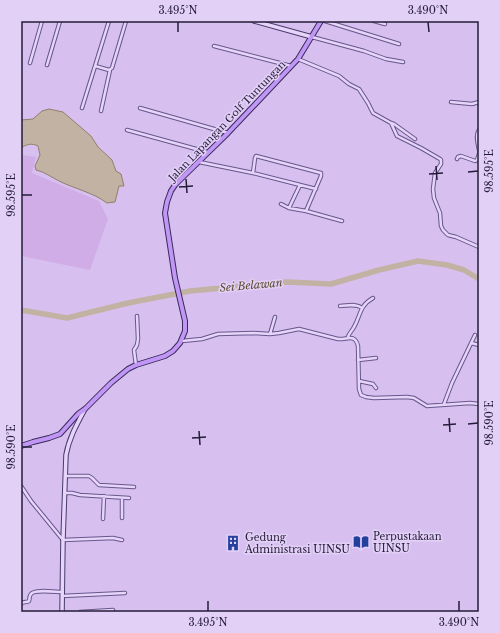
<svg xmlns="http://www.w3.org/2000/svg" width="500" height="633" font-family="'Libre Baskerville',serif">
	<rect width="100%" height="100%" fill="#d7c0f0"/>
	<!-- farmland -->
	<path fill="#d0ade6" d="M23,155l13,2 -4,16 67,28 9,18 -18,51 -69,-14v-97z"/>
	<!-- water -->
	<path fill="#c2b2a3" stroke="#917e6a" d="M49,109l14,3 28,24 7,11 14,13 4,11 5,3 3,12h-5l-4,16 -8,1c-15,-11 -32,-14 -48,-22 -8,-4 -14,-9 -23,-11l-1,-4 5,-11 -2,-9c-6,-3 -11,-2 -17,2v-28l12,-1 9,-8z"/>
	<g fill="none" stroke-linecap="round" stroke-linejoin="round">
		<!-- river -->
		<path stroke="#c2b2a3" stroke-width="5.5" d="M21,310l46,8 61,-15 62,-12 97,-9 44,2 48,-14 39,-9 29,4 17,5 15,9"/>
		<defs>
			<path id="street" d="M325,21l74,23
				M374,21l11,3
				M312,37l52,14 22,8 17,3
				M214,46l77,20
				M298,59l41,17 10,8 10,5 9,14 5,10 18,10 6,13 24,12 19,11 1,1v4l-6,9 -2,16 1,9 6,15 1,13 2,4 5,5 8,2 23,10
				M30,63l12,-42
				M47,65l13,-44
				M95,66l14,4 3,-2 14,-47
				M451,102l21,2 7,-2
				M82,108l27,-87
				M140,108l88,25
				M101,111l9,-41
				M391,123l3,1 21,15
				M127,130l80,22
				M479,130c-4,5 -1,14 0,20
				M457,159l1,-2 3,-1 14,5 2,-1 2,-6
				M199,162l54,11 63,16
				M253,173l2,-15 1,-2 65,17v3l-15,35 -17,-3 -8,-4
				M289,208l11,-23
				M306,211l36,10
				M340,306c7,0 16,-3 22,2
				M270,334l5,-17
				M348,337c1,-4 4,-6 6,-10 7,-12 5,-21 19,-29
				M182,341l20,-2 16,-5 35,-1 17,1 9,-1 20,-4 39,10c9,1 17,-6 20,7l1,43 2,6 5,2 8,1 33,-1 7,1 13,8 43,-3 9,1
				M471,343l8,2
				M358,360l18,-2
				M136,365l-2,-15 3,-5 1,-6 -1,-23
				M359,381l14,3 3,4
				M444,404l8,-21 23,-48
				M65,476h24l3,2 7,7 35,2
				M21,486l10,15 32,39 50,-2 9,2
				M65,493h7l8,2 49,3
				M122,498v20
				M103,519l1,-23
				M62,596l63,-3
				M21,604c2,-3 6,-1 8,-3 1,-3 0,-5 2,-7 3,-5 25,-2 31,-2
				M80,612l33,-2"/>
			<path id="secondary" d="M254,21l58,16
				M62,612l1,-72 3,-85c3,-17 11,-31 19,-46"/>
			<path id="primary" d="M21,446l12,-4 16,-4 11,-4 18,-20 7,-5 26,-26 17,-14 8,-4 29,-9 8,-5 7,-8 5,-12v-10l-10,-43 -10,-65 2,-11 4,-11 4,-6 9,-9 44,-43 70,-74 23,-38"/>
		</defs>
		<!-- street casing -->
		<use href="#street" stroke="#67578a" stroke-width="4.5"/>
		<!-- secondary casing -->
		<use href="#secondary" stroke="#483a6c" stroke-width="5.5"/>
		<!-- primary casing -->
		<use href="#primary" stroke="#362c58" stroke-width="6"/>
		<!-- street -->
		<use href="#street" stroke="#e6d4fb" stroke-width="2.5"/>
		<!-- secondary -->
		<use href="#secondary" stroke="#e6d4fb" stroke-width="3.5"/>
		<!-- primary -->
		<use href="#primary" stroke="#c296f6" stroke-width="4"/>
	</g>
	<!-- ticks -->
	<path fill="none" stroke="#241c39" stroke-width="1.5" d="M178,22v10M428,22l1,10M436,166l1,14M468,172l10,-1M429,174l14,-1M186,179l1,14M179,187l14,-1M22,195h10M449,418l1,14M468,424l10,-1M443,425l13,-1M199,431l1,14M192,438l14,-1M22,447h10M208,601v10M459,601v10"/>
	<!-- icons -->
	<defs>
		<symbol id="library-bare" viewBox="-9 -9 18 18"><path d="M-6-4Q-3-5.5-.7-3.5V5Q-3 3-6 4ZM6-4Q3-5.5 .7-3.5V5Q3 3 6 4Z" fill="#24409d" stroke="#e3d0f7" stroke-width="2.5" paint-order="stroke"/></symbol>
		<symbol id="building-bare" viewBox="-9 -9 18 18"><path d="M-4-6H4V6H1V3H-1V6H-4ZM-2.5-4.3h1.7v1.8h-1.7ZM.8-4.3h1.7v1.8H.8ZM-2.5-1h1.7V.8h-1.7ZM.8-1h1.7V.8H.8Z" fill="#24409d" stroke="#e3d0f7" stroke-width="2.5" paint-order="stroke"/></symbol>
	</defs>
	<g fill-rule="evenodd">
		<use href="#library-bare" x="350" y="531" width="22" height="22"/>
		<use href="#building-bare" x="222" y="532" width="22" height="22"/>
	</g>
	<g text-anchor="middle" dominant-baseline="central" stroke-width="3" stroke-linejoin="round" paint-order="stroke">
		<!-- street labels -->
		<g font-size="10" fill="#241c39" stroke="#e3d0f7">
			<text transform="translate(227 121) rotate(-46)">Jalan Lapangan Golf Tuntungan</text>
		</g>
		<!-- poi labels -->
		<g font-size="10" fill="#241c39" stroke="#e3d0f7" text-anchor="start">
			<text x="373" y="536">Perpustakaan<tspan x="373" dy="12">UINSU</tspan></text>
			<text x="245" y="537">Gedung<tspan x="245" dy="12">Administrasi UINSU</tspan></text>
		</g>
		<!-- water labels -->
		<g font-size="11" font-style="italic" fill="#5a4c2b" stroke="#e3d0f7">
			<text transform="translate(251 285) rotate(-5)">Sei Belawan</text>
		</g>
	</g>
	<!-- border -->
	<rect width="500" height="633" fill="none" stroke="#e3d0f7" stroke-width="44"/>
	<rect x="22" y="22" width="456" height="589" fill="none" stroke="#241c39" stroke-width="1.5"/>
	<g font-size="10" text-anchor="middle" fill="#241c39">
		<text x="178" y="14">3.495°N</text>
		<text x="428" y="14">3.490°N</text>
		<text transform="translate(489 171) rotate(-90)" y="4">98.595°E</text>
		<text transform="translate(11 195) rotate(-90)" y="4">98.595°E</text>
		<text transform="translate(489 423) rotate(-90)" y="4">98.590°E</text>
		<text transform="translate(11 447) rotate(-90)" y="4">98.590°E</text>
		<text x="208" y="626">3.495°N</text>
		<text x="459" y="626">3.490°N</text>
	</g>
</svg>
